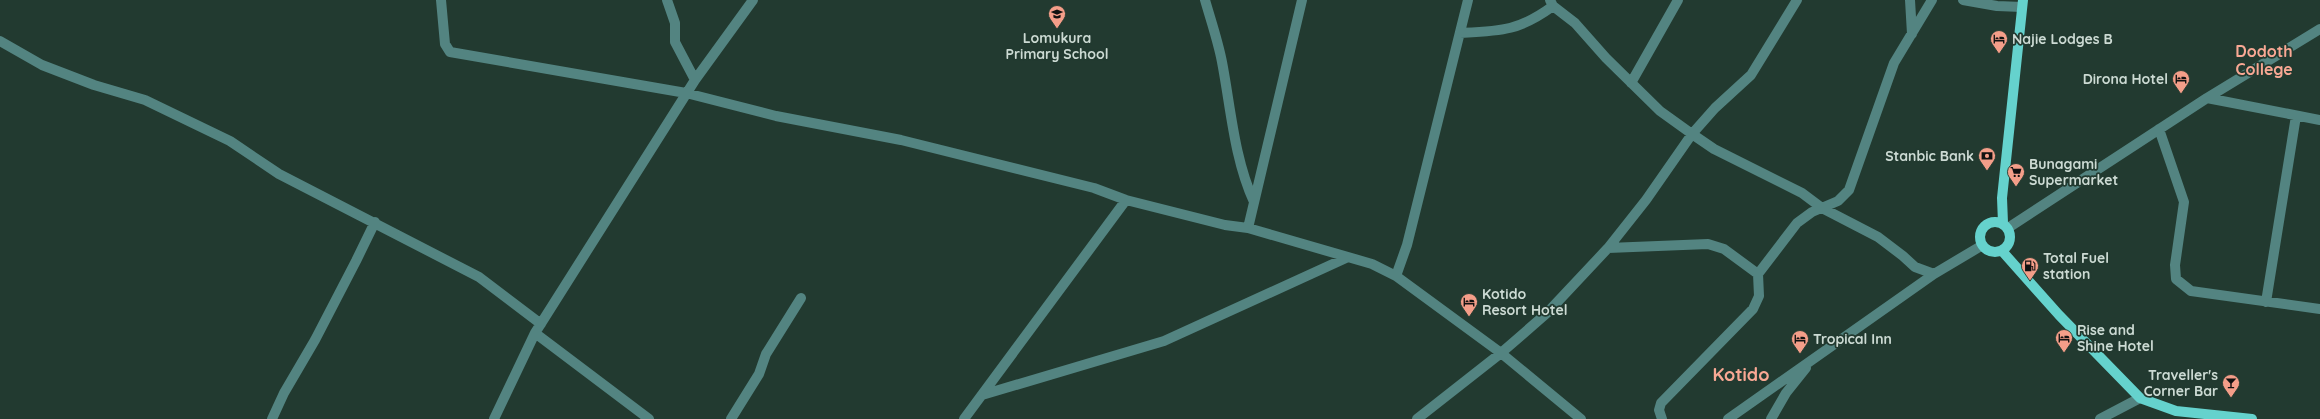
<svg xmlns="http://www.w3.org/2000/svg" width="2320" height="419" font-family="Quicksand,sans-serif">
	<rect width="100%" height="100%" fill="#223a30"/>
	<g fill="none" stroke-linecap="round" stroke-linejoin="round">
		<!-- minor -->
		<path stroke="#538481" stroke-width="10" d="M441,0l4,44 5,8 236,41 90,23 125,24 193,48 32,12 99,25 23,3 124,36 24,12 105,77 46,-40 61,-65 38,-48 46,-66 23,-26 36,-33 46,-75
			M667,0l8,23v19l20,38
			M1205,0c6,21 13,41 17,62 9,47 12,96 32,140
			M1550,0l3,6 22,17 31,35 54,53 32,23 22,15 88,44 20,15 56,29 25,19 12,11 19,7
			M1910,0l2,34
			M1963,0l34,6 25,1
			M1460,33c41,-2 59,-2 93,-27
			M0,41l42,24 52,20 51,15 85,41 49,33 200,103 62,47
			M1631,83l47,-83
			M2207,98l113,22
			M2159,129l25,73 -9,63 1,14 15,12 129,18
			M1248,228l54,-228
			M2008,228l199,-130 113,-69
			M1608,248l100,-4 16,5 34,25
			M1396,276l11,-31 61,-245
			M2266,302l30,-186
			M535,333l114,86
			M982,395l182,-54 182,-83
			M272,419l12,-26 31,-53 41,-79 19,-39
			M494,419l41,-86 160,-253 58,-80
			M731,419l28,-45 7,-20 35,-56
			M964,419l162,-219
			M1417,419l84,-66 80,66
			M1662,419l-3,-9 2,-7 92,-94 6,-13 -1,-22 39,-51 15,-11 26,-11 11,-11 45,-127 38,-63
			M1728,419l206,-145 47,-28
			M1771,419l15,-26 20,-25
			M2100,419l40,-21"/>
		<!-- major -->
		<path stroke="#65d2cd" stroke-width="10" d="M1980 237a15 15 0 1 1 30 0a15 15 0 1 1-30 0Z
			M2003,223l-1,-25 21,-198
			M2002,251l57,64 81,83 36,13 76,8"/>
	</g>
	<!-- icons -->
	<defs>
		<symbol id="school-pin" viewBox="-11 -11 22 30"><path d="M0 17L-7.5 6A9.5 9.5 0 1 1 7.5 6Z" fill="#f49e89" stroke="#223a30"/><path d="M0-5L7-2L0 1L-7-2ZM-4 1L0 2.5L4 1V4Q0 6-4 4Z" fill="#111"/></symbol>
		<symbol id="hotel-pin" viewBox="-11 -11 22 30"><path d="M0 17L-7.5 6A9.5 9.5 0 1 1 7.5 6Z" fill="#f49e89" stroke="#223a30"/><path d="M-6-4.5h1.5V1H6V5H4.5V3h-9V5H-6ZM-4 0a1.8 1.8 0 1 1 3.6 0ZM.5 0V-2.5h3Q6-2.5 6 0Z" fill="#111"/></symbol>
		<symbol id="bank-pin" viewBox="-11 -11 22 30"><path d="M0 17L-7.5 6A9.5 9.5 0 1 1 7.5 6Z" fill="#f49e89" stroke="#223a30"/><path d="M-6-4H6V4H-6ZM0-2.3a2.3 2.3 0 1 0 0 4.6a2.3 2.3 0 1 0 0-4.6Z" fill="#111"/></symbol>
		<symbol id="supermarket-pin" viewBox="-11 -11 22 30"><path d="M0 17L-7.5 6A9.5 9.5 0 1 1 7.5 6Z" fill="#f49e89" stroke="#223a30"/><path d="M-6-5.5h2.5l.6 2H6L4.5 2H-2.5L-4.4-4H-6ZM-1.5 3.2a1.3 1.3 0 1 0 .1 0ZM3 3.2a1.3 1.3 0 1 0 .1 0Z" fill="#111"/></symbol>
		<symbol id="fuel-pin" viewBox="-11 -11 22 30"><path d="M0 17L-7.5 6A9.5 9.5 0 1 1 7.5 6Z" fill="#f49e89" stroke="#223a30"/><path d="M-5.5-6h7V0h2V4h1.3V-2.5L3-4.5l.8-.8L6-3V5H2.5V1h-1V6h-7ZM-4.2-4.7v3.2H.2V-4.7Z" fill="#111"/></symbol>
		<symbol id="bar-pin" viewBox="-11 -11 22 30"><path d="M0 17L-7.5 6A9.5 9.5 0 1 1 7.5 6Z" fill="#f49e89" stroke="#223a30"/><path d="M-6-5H6L.8 .8V4.5H3.5V6h-7V4.5H-.8V.8Z" fill="#111"/></symbol>
	</defs>
	<g fill-rule="evenodd">
		<use href="#school-pin" x="1047" y="4" width="20" height="27"/>
		<use href="#hotel-pin" x="1989" y="29" width="20" height="27"/>
		<use href="#hotel-pin" x="2171" y="69" width="20" height="27"/>
		<use href="#bank-pin" x="1977" y="146" width="20" height="27"/>
		<use href="#supermarket-pin" x="2006" y="162" width="20" height="27"/>
		<use href="#fuel-pin" x="2020" y="256" width="20" height="27"/>
		<use href="#hotel-pin" x="1459" y="292" width="20" height="27"/>
		<use href="#hotel-pin" x="2054" y="328" width="20" height="27"/>
		<use href="#hotel-pin" x="1790" y="329" width="20" height="27"/>
		<use href="#bar-pin" x="2221" y="373" width="20" height="27"/>
	</g>
	<g text-anchor="middle" dominant-baseline="central" stroke-width="3.5" stroke-linejoin="round" paint-order="stroke">
		<!-- poi labels -->
		<g font-size="14" font-weight="bold" fill="#ccdad3" stroke="#223a30" text-anchor="start">
			<text x="1057" y="38" text-anchor="middle">Lomukura<tspan x="1057" dy="16">Primary School</tspan></text>
			<text x="2012" y="39">Najie Lodges B</text>
			<text x="2168" y="79" text-anchor="end">Dirona Hotel</text>
			<text x="1974" y="156" text-anchor="end">Stanbic Bank</text>
			<text x="2029" y="164">Bunagami<tspan x="2029" dy="16">Supermarket</tspan></text>
			<text x="2043" y="258">Total Fuel<tspan x="2043" dy="16">station</tspan></text>
			<text x="1482" y="294">Kotido<tspan x="1482" dy="16">Resort Hotel</tspan></text>
			<text x="2077" y="330">Rise and<tspan x="2077" dy="16">Shine Hotel</tspan></text>
			<text x="1813" y="339">Tropical Inn</text>
			<text x="2218" y="375" text-anchor="end">Traveller's<tspan x="2218" dy="16">Corner Bar</tspan></text>
		</g>
		<!-- quarter labels -->
		<g font-size="16" font-weight="bold" fill="#f9a894" stroke="#223a30">
			<text x="2264" y="51">Dodoth<tspan x="2264" dy="18">College</tspan></text>
		</g>
		<!-- district labels -->
		<g font-size="18" font-weight="bold" fill="#f9a894" stroke="#223a30">
			<text x="1741" y="374">Kotido</text>
		</g>
	</g>
</svg>
